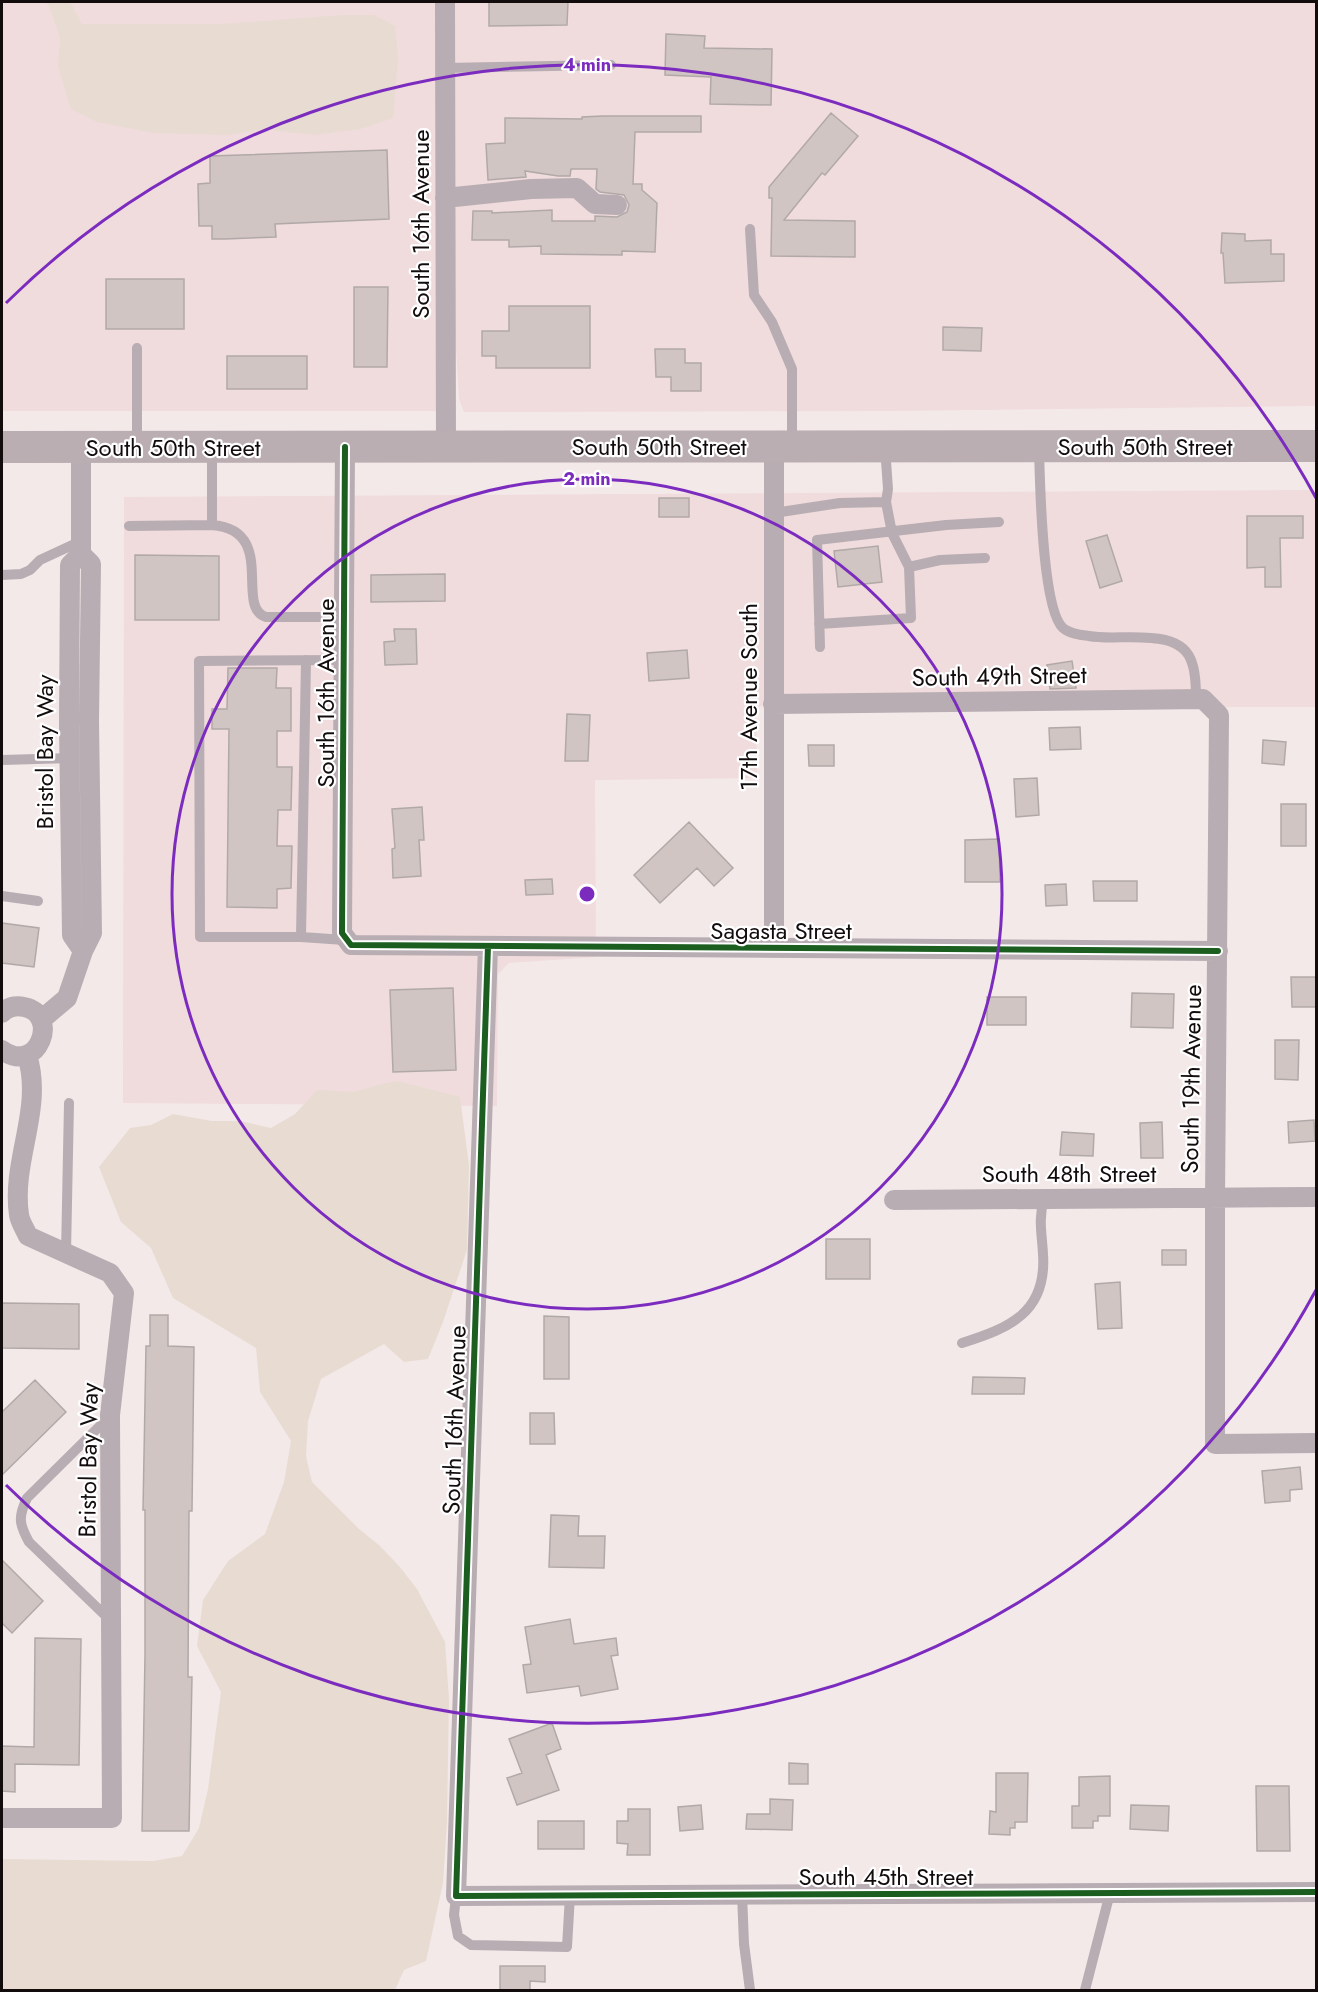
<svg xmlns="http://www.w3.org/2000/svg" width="1318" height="1992" font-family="Jost,sans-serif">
	<rect width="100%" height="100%" fill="#f4e9e9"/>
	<!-- built -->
	<path fill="#f0dbdd" d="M2,2h438l-3,409h-435z
		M448,2h868v404l-425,5 -427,1 -5,-13 -11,-183z
		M1316,490v217h-531l-29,-1 1,72 -162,2 1,177 -87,6 -11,11 -1,132 -374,-3 1,-606z"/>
	<!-- green -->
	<path fill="#e8dcd2" d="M45,2h25l12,22h139l122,-9h31l21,11 3,32 -5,60 -33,11 -47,6 -50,-6 -35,6 -74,-2 -57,-11 -26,-13 -13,-42 2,-30 -11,-31z
		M397,1081l63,16 9,68 -2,85 -24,72 -15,37 -24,3 -20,-18 -63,35 -13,42 -2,35 6,26 46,46 22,18 20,21 17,22 28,53 4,57 -2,124 -4,60 -17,78 -22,9 -9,20h-393v-131l151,2 29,-5 17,-28 9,-39 13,-97 -24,-46 6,-46 25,-39 37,-27 19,-52 7,-41 -31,-49 -4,-44 -83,-50 -22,-50 -30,-26 -22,-55 31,-39 21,-3 22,-11 39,7h28l31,7 24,-14 22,-24 37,2 28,-8z"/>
	<!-- building -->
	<path fill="#d1c5c3" stroke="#b1a9a8" stroke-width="1.5" d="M489,2h79l-1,23 -78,1z
		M666,34l39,2 -1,12 68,1 -1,56 -61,-1 1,-27 -46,-2z
		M831,113l27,23 -33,39 -3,-2 -38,47 71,1v36l-84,-1 1,-58h-3v-11z
		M603,116h98v16h-66l-2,52h9v6l15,13 -2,49 -33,-1v4l-81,-1v-8l-32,1v-7h-37l1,-29h19v2l60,-3v11h43v-5l22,1 10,-5 2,-7 -5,-10 -24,-3 -4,-3 1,-20h-26l-1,7h-12l-33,-5 1,6 -38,3 -2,-36 19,-1v-25l77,1v-2z
		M387,150l2,69 -114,5 1,13 -51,2h-13v-13h-13l-1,-42 12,-1v-27z
		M1222,233l23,1v7l26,-1v14h13v27l-59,2 -2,-30h-2z
		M106,279h78v50h-78z
		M354,287h34l-1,80h-33z
		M509,306h81v62h-94v-12h-14v-25h27z
		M943,327l39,1 -1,23 -38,-1z
		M655,349h30v14h16v28h-30v-14h-15z
		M227,356h80v33h-80z
		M659,498h30v19h-30z
		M1247,516h56v22h-23l1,49h-16v-20l-18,1z
		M1107,535l15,46 -22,7 -14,-47z
		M878,546l4,36 -44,5 -4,-36z
		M135,555l84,1v64h-84z
		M445,574v27l-74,1v-27z
		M394,629h22l1,35 -32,1 -1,-23 11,-1z
		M687,650l2,28 -40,3 -2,-28z
		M1072,661l4,27 -26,1 -3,-24z
		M228,668h49l-1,20h15v43h-14v36h15l-1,43h-13l-1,36h15l-1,42 -14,1v19l-50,-1 2,-178h-17v-20h15z
		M567,714l23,1 -2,46h-23z
		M1080,727l1,22 -31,1 -1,-22z
		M1263,740l23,2 -2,23 -22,-2z
		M808,745h26v21h-25z
		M1037,778l2,37 -23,2 -2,-38z
		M1281,804h25v42h-25z
		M422,807l2,33h-5l2,36 -28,2 -1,-29 3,-1 -3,-39z
		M689,822l44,46 -19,18 -17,-18 -37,35 -26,-28z
		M999,839l1,43h-35v-42z
		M552,879l1,15 -27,1 -1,-15z
		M1093,881h44v20h-43z
		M1066,884l1,21 -21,1 -1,-21z
		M2,923l37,5 -5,39 -32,-4z
		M1291,977h26v30h-25z
		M453,988l3,82 -63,2 -3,-82z
		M1132,993l42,1 -1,34 -42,-1z
		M987,997h39v28h-39z
		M1275,1040h24l-1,40 -23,-1z
		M1314,1120l1,21 -26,2 -1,-21z
		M1162,1122l1,36h-22l-1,-35z
		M1062,1132l32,2 -1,22 -33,-1z
		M826,1239h44v40h-44z
		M1162,1250h24v15h-24z
		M1120,1282l2,46 -24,1 -3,-45z
		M2,1303l77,1v45l-77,-1z
		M150,1315h18v31l26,1 -2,164h-3l-1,166h4l-3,154h-47l3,-176v-145h-2l3,-164h4z
		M544,1316l25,1v62h-25z
		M973,1377l52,1 -1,16h-52z
		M35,1380l31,32 -64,63v-63z
		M530,1413h24l1,31h-25z
		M1300,1467l2,22 -12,1v11l-25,2 -3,-32z
		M551,1515l28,1 -1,20h27l-1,32 -55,-1z
		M2,1560l41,41 -31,32 -10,-10z
		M570,1619l4,25 42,-6 2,17 -7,1 7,33 -37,7 -2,-10 -52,7 -4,-28 8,-1 -6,-37z
		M35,1638l46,1 -2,126 -64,-1v28l-13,-1v-45l32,1z
		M552,1723l9,26 -15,6 13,35 -42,15 -10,-27 15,-5 -13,-34z
		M789,1763l19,1v20h-19z
		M996,1773h32l-1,49h-12v6h-5v7l-21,-1 1,-23 6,1z
		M1110,1776v40h-12v5h-5v7h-21v-22h7v-29z
		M1256,1786h33l1,65h-33z
		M770,1799l23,1 -1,30 -46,-1 1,-15h23z
		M701,1805l2,24 -23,2 -2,-24z
		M1131,1805l38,1 -1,25 -38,-2z
		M628,1809h22v46h-23l1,-11 -11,-1v-22h11z
		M538,1821h46v28h-46z
		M500,1966h45v16l-15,-1v9h-30z"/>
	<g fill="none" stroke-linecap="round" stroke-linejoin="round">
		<!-- lane -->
		<path stroke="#b8adb2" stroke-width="10" d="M445,68l166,-3
			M750,229l4,66 18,27 20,47v74
			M137,348v95
			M212,450v75
			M1039,450c1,32 3,159 24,178 7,6 18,7 26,8 30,6 92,-11 103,27 4,11 4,24 4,36
			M774,513l66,-10 46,-1 2,-13 -3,-42
			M129,526l83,-1c66,5 22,82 54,92h78
			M909,567l31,-7 45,-2
			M2,575l19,-1 9,-4 10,-10 41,-19
			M819,624l92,-6 -2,-51 -17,-34 -6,-31
			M820,647l-3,-107 129,-15 53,-3
			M344,660l-145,1 1,276h101l44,3
			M2,760l70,-2
			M2,896l36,5
			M301,937l5,-277
			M66,1253l3,-150
			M962,1343c48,-15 85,-31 81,-89 -1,-20 -5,-35 1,-55
			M110,1416l-83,82c-9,19 -8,26 2,44l82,79
			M742,1894l2,50 6,46
			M456,1896l-2,19 4,21 13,9 96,2 3,-52
			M1085,1990l25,-97"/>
		<!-- street -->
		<path stroke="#b8adb2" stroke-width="20" d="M445,2l1,445
			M445,198l86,-9 46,-1 18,16 22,1
			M81,447v107l-11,11 -1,161 3,209 11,16
			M345,447l-3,486 9,12 867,6
			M773,704l430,-5 16,16 -4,483v246l101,-1
			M488,946l-32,950 860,-4
			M774,948v-502
			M2,1013c6,-6 13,-8 22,-6 37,7 14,69 -22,43
			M41,1020l26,-22 16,-47 9,-18 -3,-212 2,-157 -10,-10
			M894,1200l422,-3
			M2,1818h110l-2,-403 14,-122 -14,-20 -82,-37c-3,-7 -8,-14 -9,-21 -8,-55 25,-106 8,-160"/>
		<!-- primary -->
		<path stroke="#bbaeb3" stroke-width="32" d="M2,447l1314,-1"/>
		<defs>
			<path id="cycleway" d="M345,447l-3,486 9,12 867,6
				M488,946l-32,950 860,-4"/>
		</defs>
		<!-- cycleway casing -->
		<use href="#cycleway" stroke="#fff" stroke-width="10"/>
		<!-- cycleway -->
		<use href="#cycleway" stroke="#1b5e20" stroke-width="6"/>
	</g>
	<!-- distance rings -->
	<g fill="none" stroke="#7b2cbf" stroke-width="3">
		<circle cx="587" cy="894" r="415"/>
		<path d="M1316 1290A829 829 0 0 1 6 1485M6 303A829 829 0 0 1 1316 498"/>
	</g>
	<g text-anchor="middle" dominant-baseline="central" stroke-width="4.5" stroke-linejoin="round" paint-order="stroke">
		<!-- street labels -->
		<g font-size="24" fill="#130c0d" stroke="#fff">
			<text transform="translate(420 224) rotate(-90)">South 16th Avenue</text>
			<text x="659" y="446">South 50th Street</text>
			<text x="1145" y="446">South 50th Street</text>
			<text x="173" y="447">South 50th Street</text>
			<text transform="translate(999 676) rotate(-1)">South 49th Street</text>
			<text transform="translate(325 693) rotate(-90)">South 16th Avenue</text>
			<text transform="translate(748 697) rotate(-90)">17th Avenue South</text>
			<text transform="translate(44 752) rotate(-90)">Bristol Bay Way</text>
			<text x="781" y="930">Sagasta Street</text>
			<text transform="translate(1191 1079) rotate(-89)">South 19th Avenue</text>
			<text x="1069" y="1173">South 48th Street</text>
			<text transform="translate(454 1420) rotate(-88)">South 16th Avenue</text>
			<text transform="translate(88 1460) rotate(-89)">Bristol Bay Way</text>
			<text x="886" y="1876">South 45th Street</text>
		</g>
	</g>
	<circle cx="587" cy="894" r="9" fill="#7b2cbf" stroke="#fff" stroke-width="3"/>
	<g font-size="18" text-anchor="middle" font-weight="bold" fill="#7b2cbf" stroke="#fff" stroke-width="4.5" stroke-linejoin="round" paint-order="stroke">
		<text x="587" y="71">4 min</text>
		<text x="587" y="485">2 min</text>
	</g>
	<!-- border -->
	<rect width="1318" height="1992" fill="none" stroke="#130c0d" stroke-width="6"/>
</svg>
